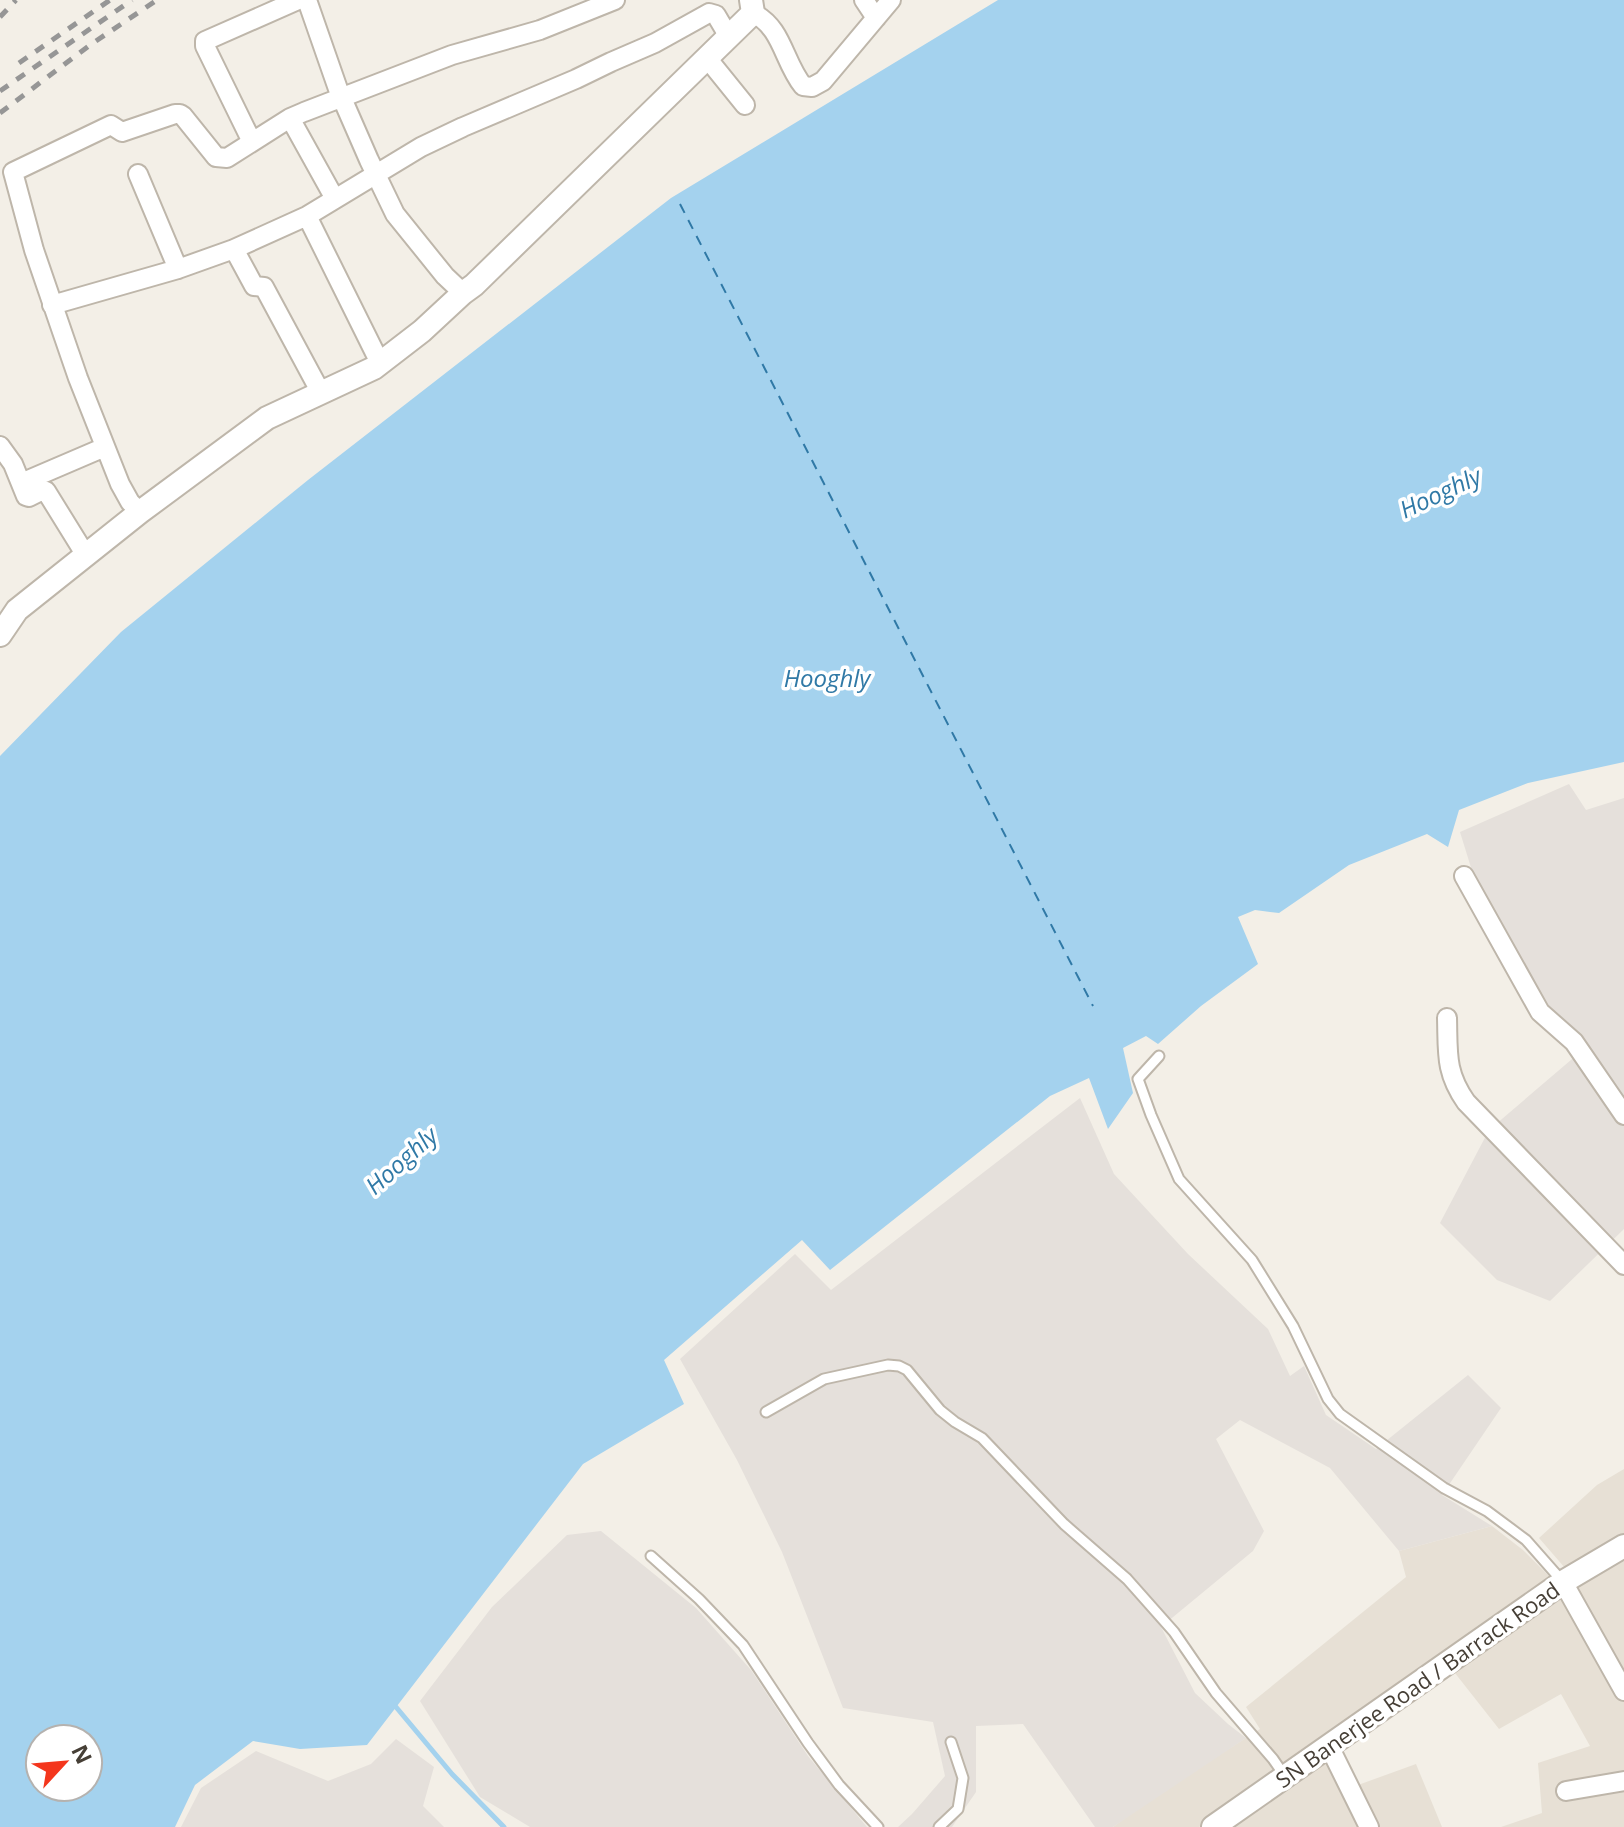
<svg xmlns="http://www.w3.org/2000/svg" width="1624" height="1827" font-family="'Open Sans',sans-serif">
	<rect width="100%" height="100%" fill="#f3efe7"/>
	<!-- residential -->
	<path fill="#e7e0d5" d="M1624,1469v204l-59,-105 -26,-30 58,-53z
		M1492,1526l31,24 31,31 -277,195 -78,51h-86l45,-33 102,-65 -14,-22 160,-130 -7,-26z
		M1561,1592l63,107v128h-123l41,-14 -4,-50 52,-17 -29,-52 -62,35 -48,-61z
		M1327,1756l33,71h-140z
		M1416,1764l26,63h-65l-19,-42z"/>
	<!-- industrial -->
	<path fill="#e5e0db" d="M1569,784l17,26 38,-12v431l-74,72 -53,-21 -57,-57 49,-93 96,-82 -43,-44 -65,-117 -17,-55z
		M1080,1098l34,76 74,80 80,75 22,47 14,-10 22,49 50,34 92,-74 33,33 -59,87 50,31 -93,25 -69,-83 -90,-48 -24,19 48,92 -11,20 -92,76 34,66 33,31 18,14 -133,89h-18l-72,-103 -47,2v66l-24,35h-54l14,-13 33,-38 -12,-54 -90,-14 -61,-156 -45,-92 -57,-101 115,-105 36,36z
		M601,1531l95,77 55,62 57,86 59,71h-337l-50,-30 -60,-96 72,-94 75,-72z
		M396,1739l38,28 -11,39 21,21h-263l20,-39 55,-37 72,30 43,-17z"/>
	<!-- water -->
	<path fill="#a4d2ee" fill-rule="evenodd" d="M998,0h626v762l-96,21 -69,27 -11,37 -21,-13 -78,31 -70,48 -24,-3 -17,7 20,47 -57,42 -43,38 -12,-8 -23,12 10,45 -25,36 -19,-51 -39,18 -220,174 -28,-30 -138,120 20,44 -101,60 -216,281 -67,4 -47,-8 -58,44 -20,42h-175v-1071l121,-124 187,-152 363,-282zM40,1739h48v48h-48z"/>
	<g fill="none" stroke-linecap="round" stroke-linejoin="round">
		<!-- stream -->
		<path stroke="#a4d2ee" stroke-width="5" d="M396,1707l56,67 52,53"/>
		<!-- ferry -->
		<path stroke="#3079a6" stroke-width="2" stroke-dasharray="10 8" stroke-linecap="butt" d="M680,204l413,802"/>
		<defs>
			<path id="service" d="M1159,1056l-21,23 13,36 28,64 73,81 41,66 35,73 12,15 104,74 43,23 39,29 37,42
				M766,1412l58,-33 64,-14 11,1 8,4 33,40 15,12 27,16 82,86 63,55 47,53 42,61 57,66 11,16
				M651,1556l48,43 44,46 65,98 31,42 39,42
				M939,1827l19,-18 5,-31 -12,-36"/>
			<path id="minor" d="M307,0l31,89 31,71 26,54 50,62 18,17
				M864,0l12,18
				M753,13c30,15 30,48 50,73l9,1 11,-6 68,-81
				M707,58l38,47
				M290,118l45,81
				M252,142l-47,-96v-5l93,-41
				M138,174l40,95
				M307,216l73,147
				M234,249l20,37 10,1 57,106
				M52,305l126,-36 56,-20 73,-33 114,-69 42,-20 113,-48 35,-17 44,-19 54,-30 7,2 13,22
				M0,446l13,18 13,32 3,1 14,-7 3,1 39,63
				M21,483l84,-36
				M140,512l-10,-10 -10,-18 -42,-106 -44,-128 -21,-78 98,-47 11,7 53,-18h5l3,2 33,41 11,1 63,-40 14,-6 148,-57 88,-25 75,-30
				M1464,876l76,136 34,30 50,73
				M1447,1018c1,35 -2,54 19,84l158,163
				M1563,1582l61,109
				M1329,1746l40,81
				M1566,1791l58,-10"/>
			<path id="tertiary" d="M0,635l17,-25 123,-98 127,-94 107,-50 48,-37 41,-38 11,-8 279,-272 -2,-13
				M1213,1827l350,-245 61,-36"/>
		</defs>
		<!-- service casing -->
		<use href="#service" stroke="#beb6aa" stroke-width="13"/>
		<!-- minor casing -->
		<use href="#minor" stroke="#beb6aa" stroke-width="22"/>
		<!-- tertiary casing -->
		<use href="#tertiary" stroke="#beb6aa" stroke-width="26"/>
		<!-- service -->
		<use href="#service" stroke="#fff" stroke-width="9"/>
		<!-- minor -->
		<use href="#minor" stroke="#fff" stroke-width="18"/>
		<!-- tertiary -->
		<use href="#tertiary" stroke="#fff" stroke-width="22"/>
		<!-- rail -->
		<path stroke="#969696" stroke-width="5" stroke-dasharray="10 10" stroke-linecap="butt" d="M0,17l16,-17
			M19,63l91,-63
			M0,91l132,-91
			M0,113l90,-68 67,-45"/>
	</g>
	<g text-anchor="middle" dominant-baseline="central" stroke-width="7" stroke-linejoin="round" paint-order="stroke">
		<!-- street labels -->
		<g font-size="22" fill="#463f36" stroke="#fff">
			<text transform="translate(1417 1684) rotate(-35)">SN Banerjee Road / Barrack Road</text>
		</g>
		<!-- water labels -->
		<g font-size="24" font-style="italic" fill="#3079a6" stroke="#fff">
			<text transform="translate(1440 492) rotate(-25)">Hooghly</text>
			<text x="827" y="677">Hooghly</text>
			<text transform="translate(401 1160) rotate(-42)">Hooghly</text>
		</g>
	</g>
	<!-- north arrow -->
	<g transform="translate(64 1763) rotate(64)"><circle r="38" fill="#ffffff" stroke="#b5b2af" stroke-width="2"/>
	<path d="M0-6L14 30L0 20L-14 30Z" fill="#f4361d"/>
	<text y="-12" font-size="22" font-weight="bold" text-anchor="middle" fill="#463f36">N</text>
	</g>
</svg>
